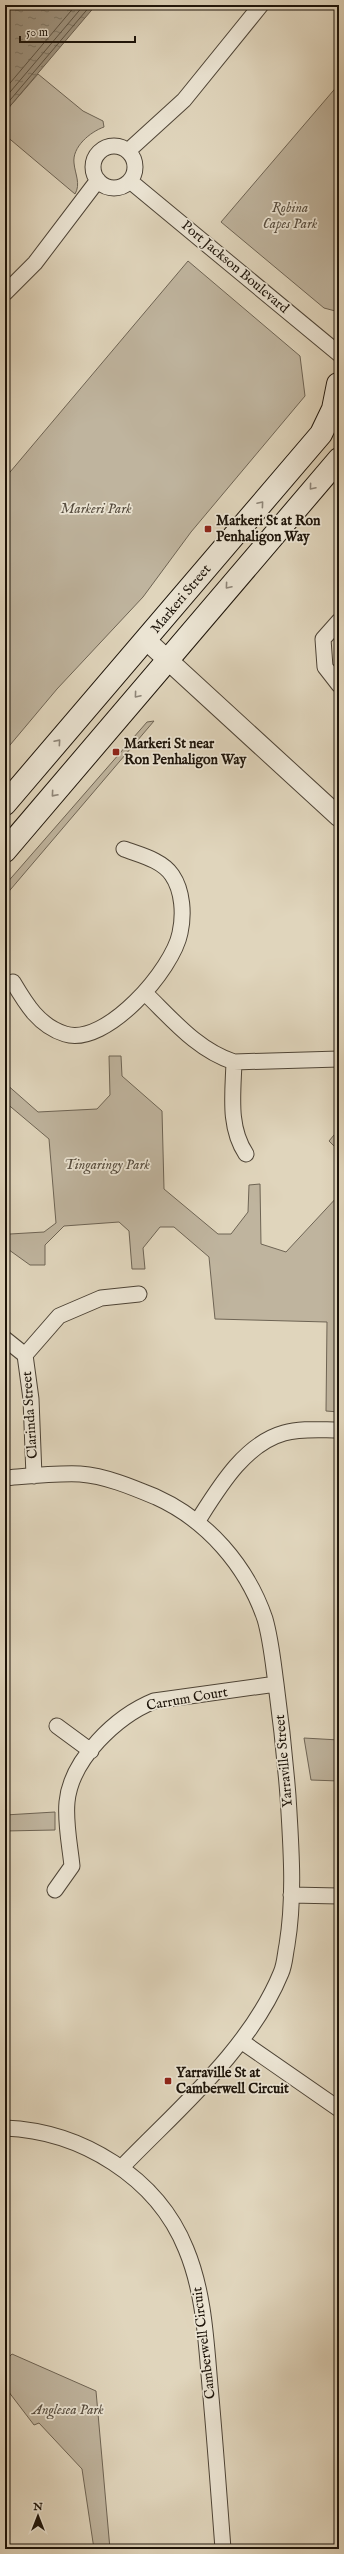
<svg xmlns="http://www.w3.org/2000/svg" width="344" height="2554" font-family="'IM FELL English',serif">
	<defs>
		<pattern id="water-ripples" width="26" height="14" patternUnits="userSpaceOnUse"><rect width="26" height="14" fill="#9e937f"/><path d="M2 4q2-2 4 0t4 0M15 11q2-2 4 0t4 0" fill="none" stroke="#807766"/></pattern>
	</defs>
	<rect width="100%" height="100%" fill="#e0d5bc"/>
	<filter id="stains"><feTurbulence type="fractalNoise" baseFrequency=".005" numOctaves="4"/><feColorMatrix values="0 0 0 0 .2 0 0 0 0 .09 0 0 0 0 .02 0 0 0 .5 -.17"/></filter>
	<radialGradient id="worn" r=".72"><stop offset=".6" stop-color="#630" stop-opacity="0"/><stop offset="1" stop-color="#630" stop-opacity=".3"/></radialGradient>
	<!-- park -->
	<path fill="#bfb49e" stroke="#6e6454" d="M38,74l45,37 20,10 1,6c-14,5 -32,20 -30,36 1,11 7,21 1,31l-70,-59v-23z
		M339,84v228l-15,-4 -103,-86z
		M188,261l112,95 5,40 -114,136 -48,65 -86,92 -52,62v-273z
		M154,721l-149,175v-11l142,-163z
		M109,1056h12l1,20 40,35 2,78 54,45h13l17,-22 1,-27 11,-1 1,60 25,8 53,-57v217l-13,-1 1,-89 -112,-3 -6,-62 -35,-30h-14l-17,21 2,21h-13l-3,-38 -10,-9 -55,4 -19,19v20h-15l-25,-18v-15l5,2 34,-2 12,-9 -7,-84 -44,-37v-19l33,29 59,-3 13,-14z
		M339,1129v22l-10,-10z
		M304,1738l35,2v41l-28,-1z
		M55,1812v18l-50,1v-16z
		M12,2354l84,37 14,158h-16l-12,-80 -43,-46 -5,2 -29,-38v-26z"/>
	<!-- water -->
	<path fill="url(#water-ripples)" stroke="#6a6050" d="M5,5h91l-91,107z"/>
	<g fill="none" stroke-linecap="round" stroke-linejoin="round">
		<!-- shore -->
		<path stroke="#5e5444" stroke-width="1" d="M5,89l71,-84
			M5,98l79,-93
			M5,106l86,-101"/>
		<defs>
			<path id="minor" d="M93 167a21 21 0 1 1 42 0a21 21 0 1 1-42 0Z
				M128,151l56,-51 77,-95
				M130,181l209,173
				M5,293l30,-30 63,-83
				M339,621l-16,18 2,28 14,18
				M13,982c13,22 26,44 52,52 41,13 108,-65 115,-101 4,-18 3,-42 -8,-58 -10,-15 -32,-20 -48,-26
				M145,993c27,26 52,57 89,69l105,-3
				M234,1062c-1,32 -6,65 12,92
				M5,1339l20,16 6,44 3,77
				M25,1355l34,-39 42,-18 38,-4
				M5,1478c24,-2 50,-5 75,-4 26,2 52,13 76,23 51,23 91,69 109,122 6,21 8,43 11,65 5,37 9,74 12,112 3,50 7,100 -1,149 -2,9 -2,19 -6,28 -31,76 -102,135 -159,194
				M197,1522c21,-33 47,-78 87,-89 17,-5 37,-3 55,-3
				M57,1726l34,25
				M55,1890l17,-24c-2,-20 -7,-43 -5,-64 4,-43 50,-86 87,-101l122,-17
				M291,1895l48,1
				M241,2041l98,68
				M5,2128c76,3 152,49 181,121 18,43 20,91 24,137 5,54 9,109 13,163"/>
			<path id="tertiary" d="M146,640l193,177"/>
			<path id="secondary" d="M5,804l316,-370 12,-25 5,-25
				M5,851l334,-392"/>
		</defs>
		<!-- minor casing -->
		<use href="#minor" stroke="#4e4436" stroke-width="17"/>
		<!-- tertiary casing -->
		<use href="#tertiary" stroke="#4e4436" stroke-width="21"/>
		<!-- secondary casing -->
		<use href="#secondary" stroke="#1d140a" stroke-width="24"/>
		<!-- minor -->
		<use href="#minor" stroke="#ebe4d3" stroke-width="15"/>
		<!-- tertiary -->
		<use href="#tertiary" stroke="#ebe4d3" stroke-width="19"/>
		<!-- secondary -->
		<use href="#secondary" stroke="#ebe4d3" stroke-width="22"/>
	</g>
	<!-- one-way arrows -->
	<defs><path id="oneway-chevron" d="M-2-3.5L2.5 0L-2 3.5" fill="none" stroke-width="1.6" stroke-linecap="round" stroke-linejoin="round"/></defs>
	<g stroke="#8e8679">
		<use href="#oneway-chevron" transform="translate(312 487) rotate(130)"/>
		<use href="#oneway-chevron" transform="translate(261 504) rotate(-50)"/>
		<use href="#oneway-chevron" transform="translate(228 586) rotate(130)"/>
		<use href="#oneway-chevron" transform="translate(137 695) rotate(130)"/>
		<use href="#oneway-chevron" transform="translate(58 742) rotate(-49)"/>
		<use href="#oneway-chevron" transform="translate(54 794) rotate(131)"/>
	</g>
	<!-- markers -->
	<g fill="#8f2418" stroke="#ebe4d3" stroke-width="1.5">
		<rect x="204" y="525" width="8" height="8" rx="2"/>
		<rect x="112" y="748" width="8" height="8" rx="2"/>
		<rect x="164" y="2077" width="8" height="8" rx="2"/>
	</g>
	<g text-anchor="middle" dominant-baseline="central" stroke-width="3.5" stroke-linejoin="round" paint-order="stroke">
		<!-- park labels -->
		<g font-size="14" font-style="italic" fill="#564c3e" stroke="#ebe4d3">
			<text x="290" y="208">Robina<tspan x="290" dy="16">Capes Park</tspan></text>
			<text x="96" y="509">Markeri Park</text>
			<text x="107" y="1165">Tingaringy Park</text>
			<text x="68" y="2410">Anglesea Park</text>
		</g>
		<!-- street labels -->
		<g font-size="14" fill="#1d140a" stroke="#ebe4d3">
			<text transform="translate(235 267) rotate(40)">Port Jackson Boulevard</text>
			<text transform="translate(181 599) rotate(-50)">Markeri Street</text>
			<text transform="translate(30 1415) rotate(-94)">Clarinda Street</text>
			<text transform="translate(187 1699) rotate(-10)">Carrum Court</text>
			<text transform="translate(284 1761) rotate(-95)">Yarraville Street</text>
			<text transform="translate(204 2343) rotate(-97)">Camberwell Circuit</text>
		</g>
		<!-- poi labels -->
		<g font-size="14" font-weight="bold" fill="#1d140a" stroke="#ebe4d3" text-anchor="start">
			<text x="216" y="521">Markeri St at Ron<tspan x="216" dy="16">Penhaligon Way</tspan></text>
			<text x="124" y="744">Markeri St near<tspan x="124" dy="16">Ron Penhaligon Way</tspan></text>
			<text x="176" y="2073">Yarraville St at<tspan x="176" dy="16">Camberwell Circuit</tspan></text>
		</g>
	</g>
	<!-- margin -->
	<rect width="344" height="2554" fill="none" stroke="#e0d5bc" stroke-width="20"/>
	<rect x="6" y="6" width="332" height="2542" fill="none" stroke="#1d140a" stroke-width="2"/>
	<rect x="10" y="10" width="324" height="2534" fill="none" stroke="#1d140a"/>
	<!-- north arrow -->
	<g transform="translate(38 2516)" stroke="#ebe4d3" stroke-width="3" paint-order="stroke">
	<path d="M0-3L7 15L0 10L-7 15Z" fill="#1d140a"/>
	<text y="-6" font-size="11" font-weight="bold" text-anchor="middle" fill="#1d140a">N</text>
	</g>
	<!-- scale -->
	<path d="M20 36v6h115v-6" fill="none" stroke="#1d140a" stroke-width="2"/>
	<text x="26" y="36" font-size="12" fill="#1d140a" stroke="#ebe4d3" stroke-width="3" paint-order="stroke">50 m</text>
	<rect width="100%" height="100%" filter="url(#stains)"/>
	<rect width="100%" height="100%" fill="url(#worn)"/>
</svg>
